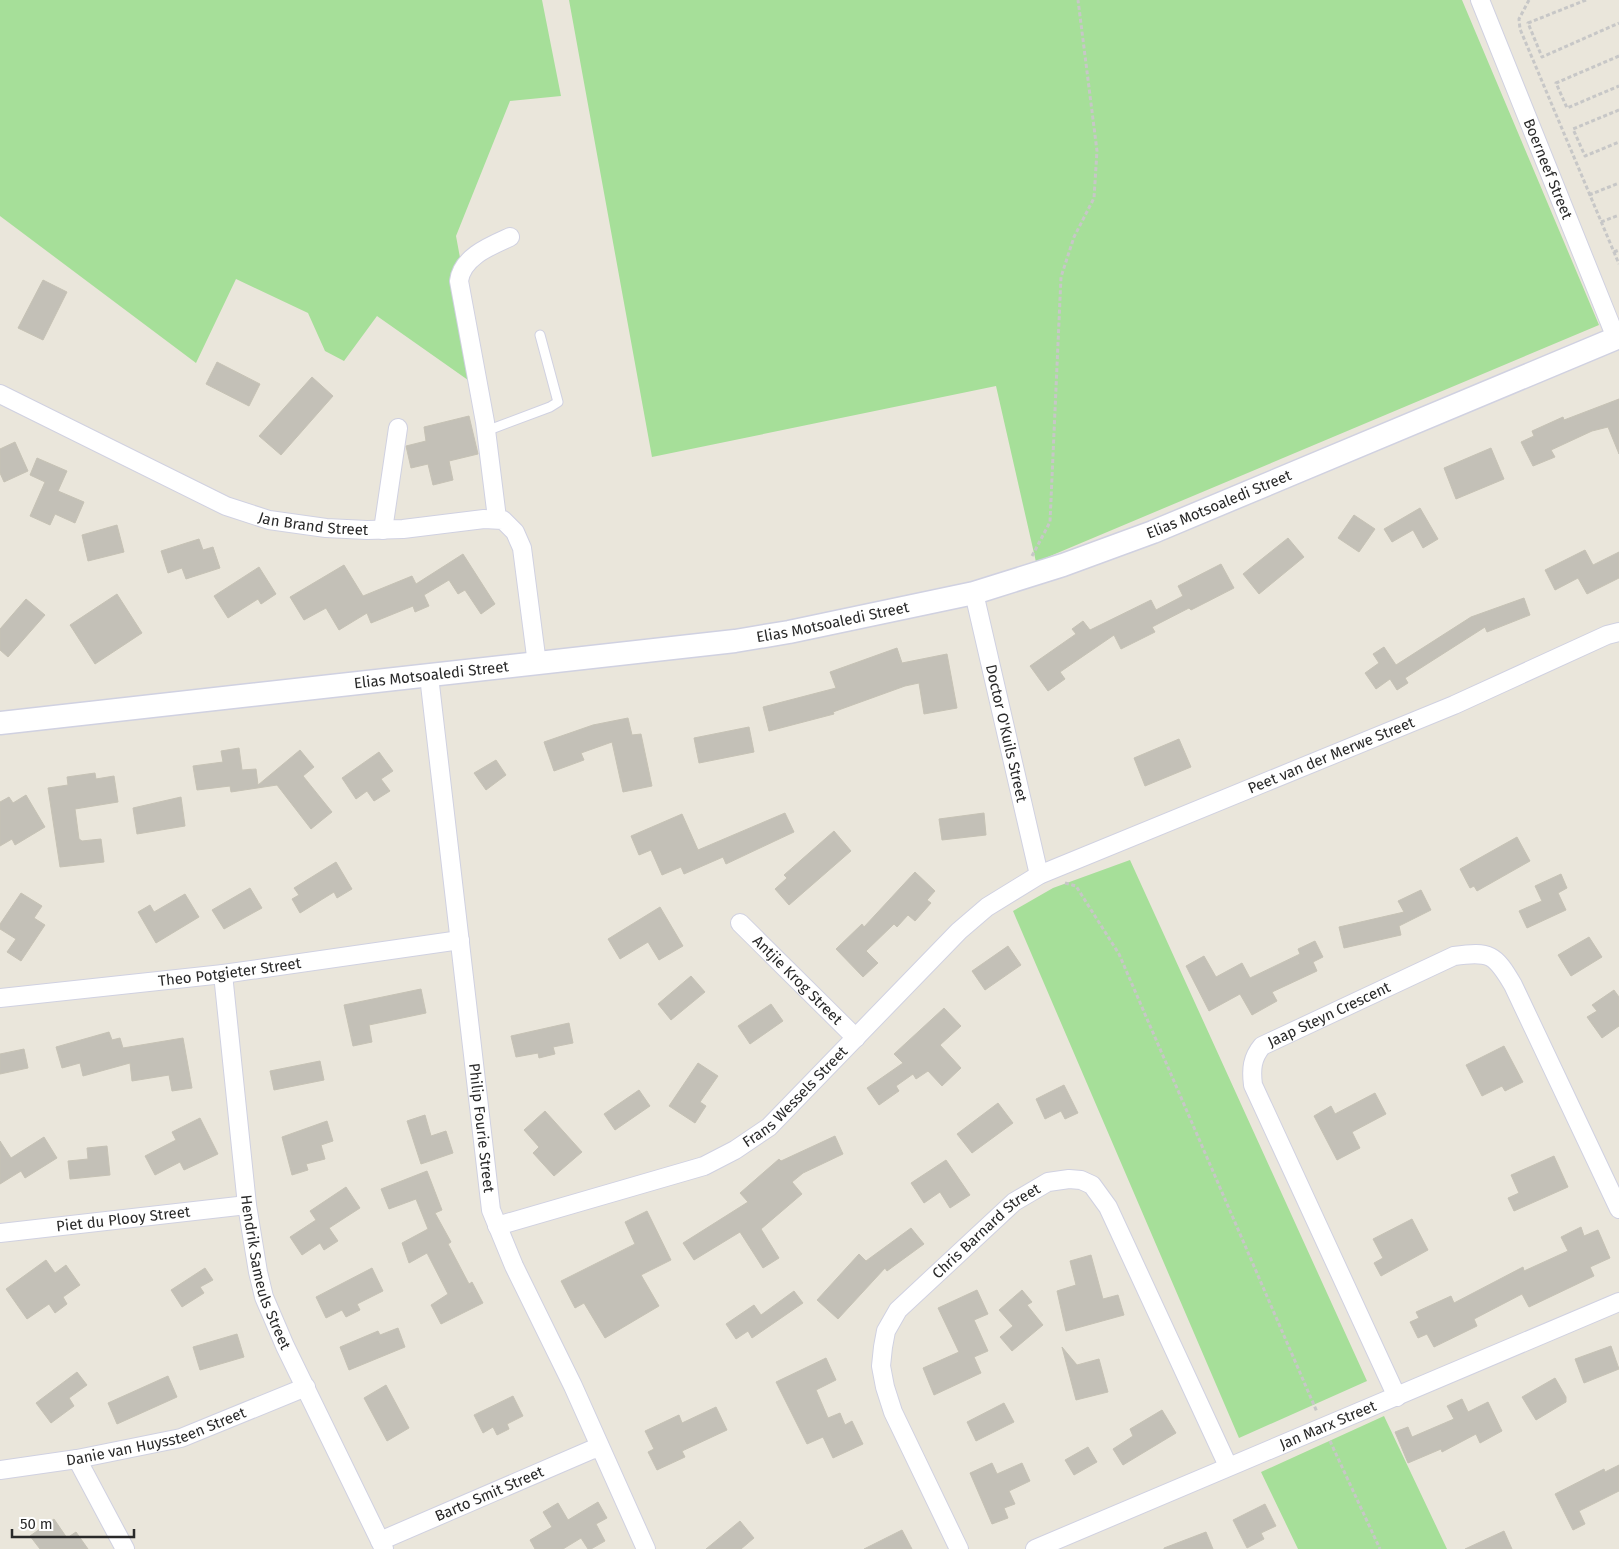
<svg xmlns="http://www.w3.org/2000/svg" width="1619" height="1549" font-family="'Fira Sans',sans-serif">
	<rect width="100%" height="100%" fill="#eae6db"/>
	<!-- green -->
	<path fill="#a6df99" d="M0,0h542l19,96 -51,5 -54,135 29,156 -108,-76 -33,45 -19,-10 -17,-38 -72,-34 -40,84 -196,-147z
		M569,0h893l137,325 -563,237 -40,-176 -344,71z
		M1130,860l237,521 -128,57 -226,-527 40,-23z
		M1384,1416l63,133h-149l-37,-77z"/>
	<!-- building -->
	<path fill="#c3c0b7" stroke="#c6c2b5" d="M43,280l24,12 -24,48 -25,-12z
		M217,362l43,22 -11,22 -43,-22z
		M312,377l21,19 -52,59 -22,-19z
		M1619,399v55l-11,-27 -16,4 -41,19 4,7 -22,9 -12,-24 13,-6 -2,-5 31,-14 1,3z
		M469,416l9,38 -29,7 4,19 -20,5 -5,-21 -17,4 -5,-22 20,-5 -2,-14z
		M15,442l13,29 -24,11 -4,-9v-24z
		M1491,448l13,31 -48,20 -12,-31z
		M37,458l30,13 -9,20 26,11 -9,21 -20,-9 -5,11 -20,-9 15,-34 -15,-7z
		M1420,508l18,31 -15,9 -10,-18 -21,12 -8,-13z
		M1354,515l21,14 -16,23 -21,-14z
		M117,525l7,27 -36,9 -6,-26z
		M1288,538l16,19 -45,37 -16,-20z
		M199,539l4,11 10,-3 7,21 -34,11 -4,-11 -14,5 -7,-22z
		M1585,550l8,15 26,-13v26l-32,16 -9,-16 -23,12 -10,-20z
		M463,554l32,50 -14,10 -16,-24 -7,4 -9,-14 -25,15 5,11 -14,6 -2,-6 -42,17 -4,-10 -28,17 -13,-22 -22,12 -14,-23 54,-32 19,31 49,-20 4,8z
		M1221,564l13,24 -43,22 -2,-2 -37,19 3,5 -34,17 -7,-14 -54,37 5,7 -17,12 -18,-25 46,-32 -4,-5 11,-8 7,9 61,-30 5,10 27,-14 -5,-10z
		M259,567l17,27 -15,10 -3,-5 -30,19 -14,-22z
		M117,594l25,39 -47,31 -25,-39z
		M1524,598l6,17 -43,17 -2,-5 -80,51 3,5 -11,7 -7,-11 -14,10 -11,-16 14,-10 -6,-9 11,-7 12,18 75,-48z
		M26,599l19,16 -37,42 -8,-7v-21z
		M897,648l5,15 45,-9 10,54 -33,6 -5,-31 -14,3 -72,26 1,2 -65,17 -6,-24 73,-19 -6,-16z
		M628,718l4,17 9,-1 11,52 -29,6 -11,-50 -31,11 3,7 -30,11 -10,-29 49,-17z
		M749,727l5,25 -55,11 -5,-25z
		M1179,739l12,28 -46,19 -11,-28z
		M239,748l3,22 14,-1 2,16 42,-35 14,17 -11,9 29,36 -21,17 -34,-44 -46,7 -1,-6 -33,4 -4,-24 30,-4 -2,-11z
		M379,752l14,19 -12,8 9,12 -16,10 -7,-10 -11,8 -14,-21z
		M496,760l10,15 -20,15 -12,-17z
		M95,773l1,6 18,-3 4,26 -43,7 4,30 3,2 19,-2 3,23 -44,5 -12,-79 20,-3 -1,-8z
		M26,795l19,32 -30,18 -3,-6 -12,7v-44l9,-5 4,6z
		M181,797l4,29 -48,8 -4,-26z
		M785,813l9,19 -68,32 -3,-7 -39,17 -3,-7 -19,8 -11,-25 -12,5 -8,-19 51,-22 16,36z
		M984,813l2,22 -44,5 -3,-21z
		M834,831l17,20 -62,54 -14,-16 12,-11 -3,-3z
		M1517,837l13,24 -53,30 -3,-5 -4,2 -10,-19z
		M336,862l16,27 -15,9 -3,-6 -34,21 -8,-14 7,-4 -5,-7z
		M915,872l20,19 -8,9 4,3 -16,18 -7,-6 -11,12 -3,-3 -28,27 12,12 -15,14 -27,-28 26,-25 2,3z
		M1561,874l6,14 -9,5 8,17 -39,18 -8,-17 23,-10 -7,-15z
		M250,888l12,20 -38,21 -12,-19z
		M1421,890l10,20 -32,16 2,9 -57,13 -5,-21 65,-15 -6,-11z
		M21,893l21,13 -8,12 11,7 -24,36 -14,-9 9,-13 -16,-10v-5z
		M185,894l14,23 -43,26 -18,-31 12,-7 4,7z
		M660,907l23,39 -24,14 -11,-18 -28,17 -12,-20z
		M1589,937l13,20 -31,19 -13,-21z
		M1315,941l8,16 -10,5 4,9 -45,21 5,9 -25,14 -12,-21 -31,17 -23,-45 18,-10 12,21 26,-14 8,15 50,-24 -2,-5z
		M1008,946l13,19 -36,25 -13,-19z
		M691,976l14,16 -34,28 -13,-16z
		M421,989l5,24 -57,12 3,17 -19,4 -9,-41z
		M1614,990l5,7v29l-17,12 -15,-21 10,-6 -5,-6z
		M771,1004l12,17 -33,23 -12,-18z
		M944,1008l17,18 -21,19 21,23 -19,18 -14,-15 -12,8 -3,-5 -17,12 3,5 -20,14 -12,-17 36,-25 -9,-9z
		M569,1023l4,20 -20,4 2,7 -16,4 -1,-5 -22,4 -5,-21z
		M109,1032l3,8 8,-2 3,10 60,-10 9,50 -20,3 -3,-16 -37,6 -2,-18 -47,13 -3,-13 -18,5 -6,-21z
		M1504,1046l19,36 -18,9 -3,-5 -20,10 -16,-31z
		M24,1049l4,19 -28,6v-20z
		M320,1061l4,19 -50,10 -4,-19z
		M698,1063l20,13 -18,26 6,4 -11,17 -26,-17z
		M1064,1085l14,28 -13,6 -4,-8 -16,8 -9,-20z
		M639,1090l11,16 -35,24 -11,-16z
		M1375,1093l11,21 -34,18 8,16 -23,12 -23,-44 17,-10 4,8z
		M998,1103l15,20 -41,30 -15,-19z
		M545,1111l37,41 -28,24 -21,-23 6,-6 -15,-17z
		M425,1115l6,21 15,-5 7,22 -32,11 -14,-43z
		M200,1118l18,36 -34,16 -4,-8 -25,13 -10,-19 31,-16 -4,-8z
		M327,1121l6,20 -12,4 4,14 -19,5 2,6 -16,5 -10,-38z
		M835,1136l8,18 -40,19 -11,9 10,12 -41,35 18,29 -16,10 -23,-36 -46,28 -11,-17 65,-41 -8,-9 39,-34 2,2z
		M44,1137l13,21 -32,20 -4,-7 -21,13v-43l11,17z
		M107,1146l3,29 -40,4 -2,-18 20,-2 -1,-11z
		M1554,1156l14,31 -54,24 -6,-13 11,-5 -8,-18z
		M946,1160l24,35 -20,13 -10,-16 -16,11 -13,-20z
		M427,1171l15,39 -7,3 16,29 -3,2 21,40 3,-2 11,21 -42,21 -10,-19 17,-11 -21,-41 -18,10 -7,-20 26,-14 -12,-30 -27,10 -8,-20z
		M346,1187l14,21 -31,20 9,13 -14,9 -4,-7 -18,12 -12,-18 26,-17 -6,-9z
		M647,1211l24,49 -30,15 18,31 -54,32 -21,-35 -9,5 -14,-27 74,-37 -10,-22z
		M1412,1219l16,31 -47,26 -7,-13 9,-5 -10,-19z
		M1581,1227l3,9 14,-6 12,28 -20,9 4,9 -65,31 -7,-13 -48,25 3,7 -43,21 -7,-13 -9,4 -8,-16 9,-4 -3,-6 35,-16 3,7 69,-36 1,4 44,-20 -7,-14z
		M911,1228l13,16 -37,27 -2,-3 -47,51 -21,-19 42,-46 7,7z
		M1091,1255l12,44 15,-4 6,20 -58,16 -9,-40 19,-6 -6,-24z
		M46,1260l9,13 11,-8 14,20 -17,12 4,7 -12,9 -6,-9 -22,15 -21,-30z
		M205,1268l8,12 -13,7 4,6 -22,14 -11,-17z
		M372,1268l11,23 -26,13 3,6 -14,7 -4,-7 -16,8 -10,-21z
		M977,1290l11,24 -14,6 14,31 -14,6 7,16 -47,22 -11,-27 36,-16 -21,-44z
		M1022,1290l10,12 -5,3 16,20 -31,26 -12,-14 13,-11 -14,-16z
		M794,1291l9,12 -51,35 -4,-7 -12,8 -10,-15 28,-19 7,10z
		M398,1328l7,19 -56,23 -9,-23 38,-16 2,4z
		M237,1334l7,23 -44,13 -7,-23z
		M1611,1346l8,23 -35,14 -9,-24z
		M1062,1347l15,18 22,-6 9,33 -32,8z
		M826,1358l10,22 -20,10 12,28 12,-5 5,12 7,-4 11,23 -30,14 -10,-21 -16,7 -31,-62z
		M77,1372l10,13 -18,13 5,8 -23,17 -15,-20z
		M168,1376l9,21 -60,27 -9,-21z
		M1555,1378l11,19v5l-30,18 -14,-23z
		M386,1385l23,43 -22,13 -23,-43z
		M513,1396l10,20 -16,8 2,5 -12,6 -4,-8 -10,6 -9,-18z
		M1462,1399l6,13 20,-10 14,29 -22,12 -4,-9 -34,18 -1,-3 -33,14 -13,-31 13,-5 4,10 42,-18 -7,-13z
		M1004,1403l10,19 -38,19 -9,-19z
		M716,1407l11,23 -45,21 3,6 -28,13 -9,-18 6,-3 -9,-18 34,-16 3,8z
		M1162,1410l14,23 -53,32 -10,-16 20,-13 -3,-7z
		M1088,1447l9,15 -23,13 -9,-15z
		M992,1463l5,11 25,-11 8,18 -21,10 6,13 -11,4 4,10 -16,6 -22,-51z
		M1619,1465v26l-40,20 6,13 -12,6 -18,-36 49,-25 1,3z
		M598,1502l9,16 -11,6 9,17 -14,8h-3l-7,-11 -18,11h-28l-5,-9 22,-13 -9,-15 15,-9 10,17z
		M1265,1504l11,22 -15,7 3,6 -17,9 -14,-28z
		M54,1519l13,19 9,-6 12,17h-48l-10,-13z
		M740,1521l14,17 -13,11h-35z
		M902,1530l10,19h-48z
		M1504,1531l8,18h-47z
		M1206,1532l7,17h-49v-1z"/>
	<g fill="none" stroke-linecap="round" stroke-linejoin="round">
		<defs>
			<path id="service" d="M486,431l64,-24 8,-5 -18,-67"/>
			<g id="minor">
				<path id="s1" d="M1480,0l136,338"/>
				<path id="s2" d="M0,394l226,112 43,14 57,8 41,2 36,-1 81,-10 19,1 12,12 7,16 15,116"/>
				<path d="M497,518l-12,-96 -26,-141c3,-24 31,-35 51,-44"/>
				<path d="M383,530l15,-102"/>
				<path id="s3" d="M974,593l65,282"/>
				<path id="s4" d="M429,676l62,534 23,56 59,120 73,163"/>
				<path id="s5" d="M740,923l116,115"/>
				<path id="s6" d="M223,974l24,231 11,67 6,25 21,49 99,203"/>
				<path id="s7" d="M0,998l223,-24 237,-34"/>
				<path id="s8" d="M497,1226l207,-60 31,-16 34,-23 190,-196 28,-24 52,-32 415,-170 153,-70 12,-3"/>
				<path id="s9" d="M0,1233l247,-28"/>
				<path id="s10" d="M1397,1397l-144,-312c-2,-16 -1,-27 9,-39l192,-90c36,-5 41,-2 59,29l106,224"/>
				<path d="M77,1459l48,90"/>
				<path id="s11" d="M0,1470l77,-11 104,-21 125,-51"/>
				<path id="s12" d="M380,1541l211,-91 8,-2"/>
				<path id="s13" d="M959,1549l-66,-137 -8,-25 -4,-21 2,-19 3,-16 12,-21 116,-108 34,-20 21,-3 12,1 11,5 16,22 120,259"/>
				<path id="s14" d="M1035,1549l584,-247"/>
			</g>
			<g id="tertiary">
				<path id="s15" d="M0,723l735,-82 54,-9 185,-39 89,-28 90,-33 466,-195"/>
			</g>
		</defs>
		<!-- service casing -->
		<use href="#service" stroke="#d0d1e1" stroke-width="11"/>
		<!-- minor casing -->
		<use href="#minor" stroke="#d0d1e1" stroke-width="20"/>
		<!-- tertiary casing -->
		<use href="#tertiary" stroke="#d0d1e1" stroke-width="25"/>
		<!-- path -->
		<path stroke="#c7c7c7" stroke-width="3" stroke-dasharray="4 2.5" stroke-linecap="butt" d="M1529,0l-10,19 1,10 99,235
			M1586,0l-58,23 14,34 77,-34
			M1619,56l-63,27 11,25 52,-22
			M1619,110l-46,19 12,27 34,-14
			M1589,195l30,-12
			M1601,222l18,-7
			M1614,252l5,-2
			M1032,556l18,-34 11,-245 13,-40 20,-39 3,-47 -19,-151
			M1065,883l11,3 43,68 198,458
			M1330,1441l50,108"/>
		<!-- service -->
		<use href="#service" stroke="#fff" stroke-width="9"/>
		<!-- minor -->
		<use href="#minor" stroke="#fff" stroke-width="18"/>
		<!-- tertiary -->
		<use href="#tertiary" stroke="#fff" stroke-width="22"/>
	</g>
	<g text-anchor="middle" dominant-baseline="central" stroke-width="4" stroke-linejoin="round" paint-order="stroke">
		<!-- street labels -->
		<g font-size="15" fill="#292929" stroke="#fff">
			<text stroke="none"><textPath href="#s1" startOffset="182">Boerneef Street</textPath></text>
			<text stroke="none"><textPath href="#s15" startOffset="1244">Elias Motsoaledi Street</textPath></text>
			<text stroke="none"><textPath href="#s2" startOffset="342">Jan Brand Street</textPath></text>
			<text stroke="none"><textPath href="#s15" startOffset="839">Elias Motsoaledi Street</textPath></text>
			<text stroke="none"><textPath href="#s15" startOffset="434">Elias Motsoaledi Street</textPath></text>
			<text stroke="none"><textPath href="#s3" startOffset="144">Doctor O'Kuils Street</textPath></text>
			<text stroke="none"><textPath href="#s8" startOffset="978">Peet van der Merwe Street</textPath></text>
			<text stroke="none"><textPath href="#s7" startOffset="231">Theo Potgieter Street</textPath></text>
			<text stroke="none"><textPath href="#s5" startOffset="81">Antjie Krog Street</textPath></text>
			<text stroke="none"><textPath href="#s10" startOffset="459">Jaap Steyn Crescent</textPath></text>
			<text stroke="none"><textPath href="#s8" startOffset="331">Frans Wessels Street</textPath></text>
			<text stroke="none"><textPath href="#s4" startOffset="455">Philip Fourie Street</textPath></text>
			<text stroke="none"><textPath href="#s9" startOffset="124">Piet du Plooy Street</textPath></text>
			<text stroke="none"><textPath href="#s13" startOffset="378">Chris Barnard Street</textPath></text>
			<text stroke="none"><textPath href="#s6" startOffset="302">Hendrik Sameuls Street</textPath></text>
			<text stroke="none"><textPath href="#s14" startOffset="318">Jan Marx Street</textPath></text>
			<text stroke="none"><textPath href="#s11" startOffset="160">Danie van Huyssteen Street</textPath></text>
			<text stroke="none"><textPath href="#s12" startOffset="119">Barto Smit Street</textPath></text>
		</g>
	</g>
	<!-- scale -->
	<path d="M12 1529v8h122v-8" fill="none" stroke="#292929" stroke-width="2.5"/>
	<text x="20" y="1529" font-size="15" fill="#292929" stroke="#ffffff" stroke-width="4" paint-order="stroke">50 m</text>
</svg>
